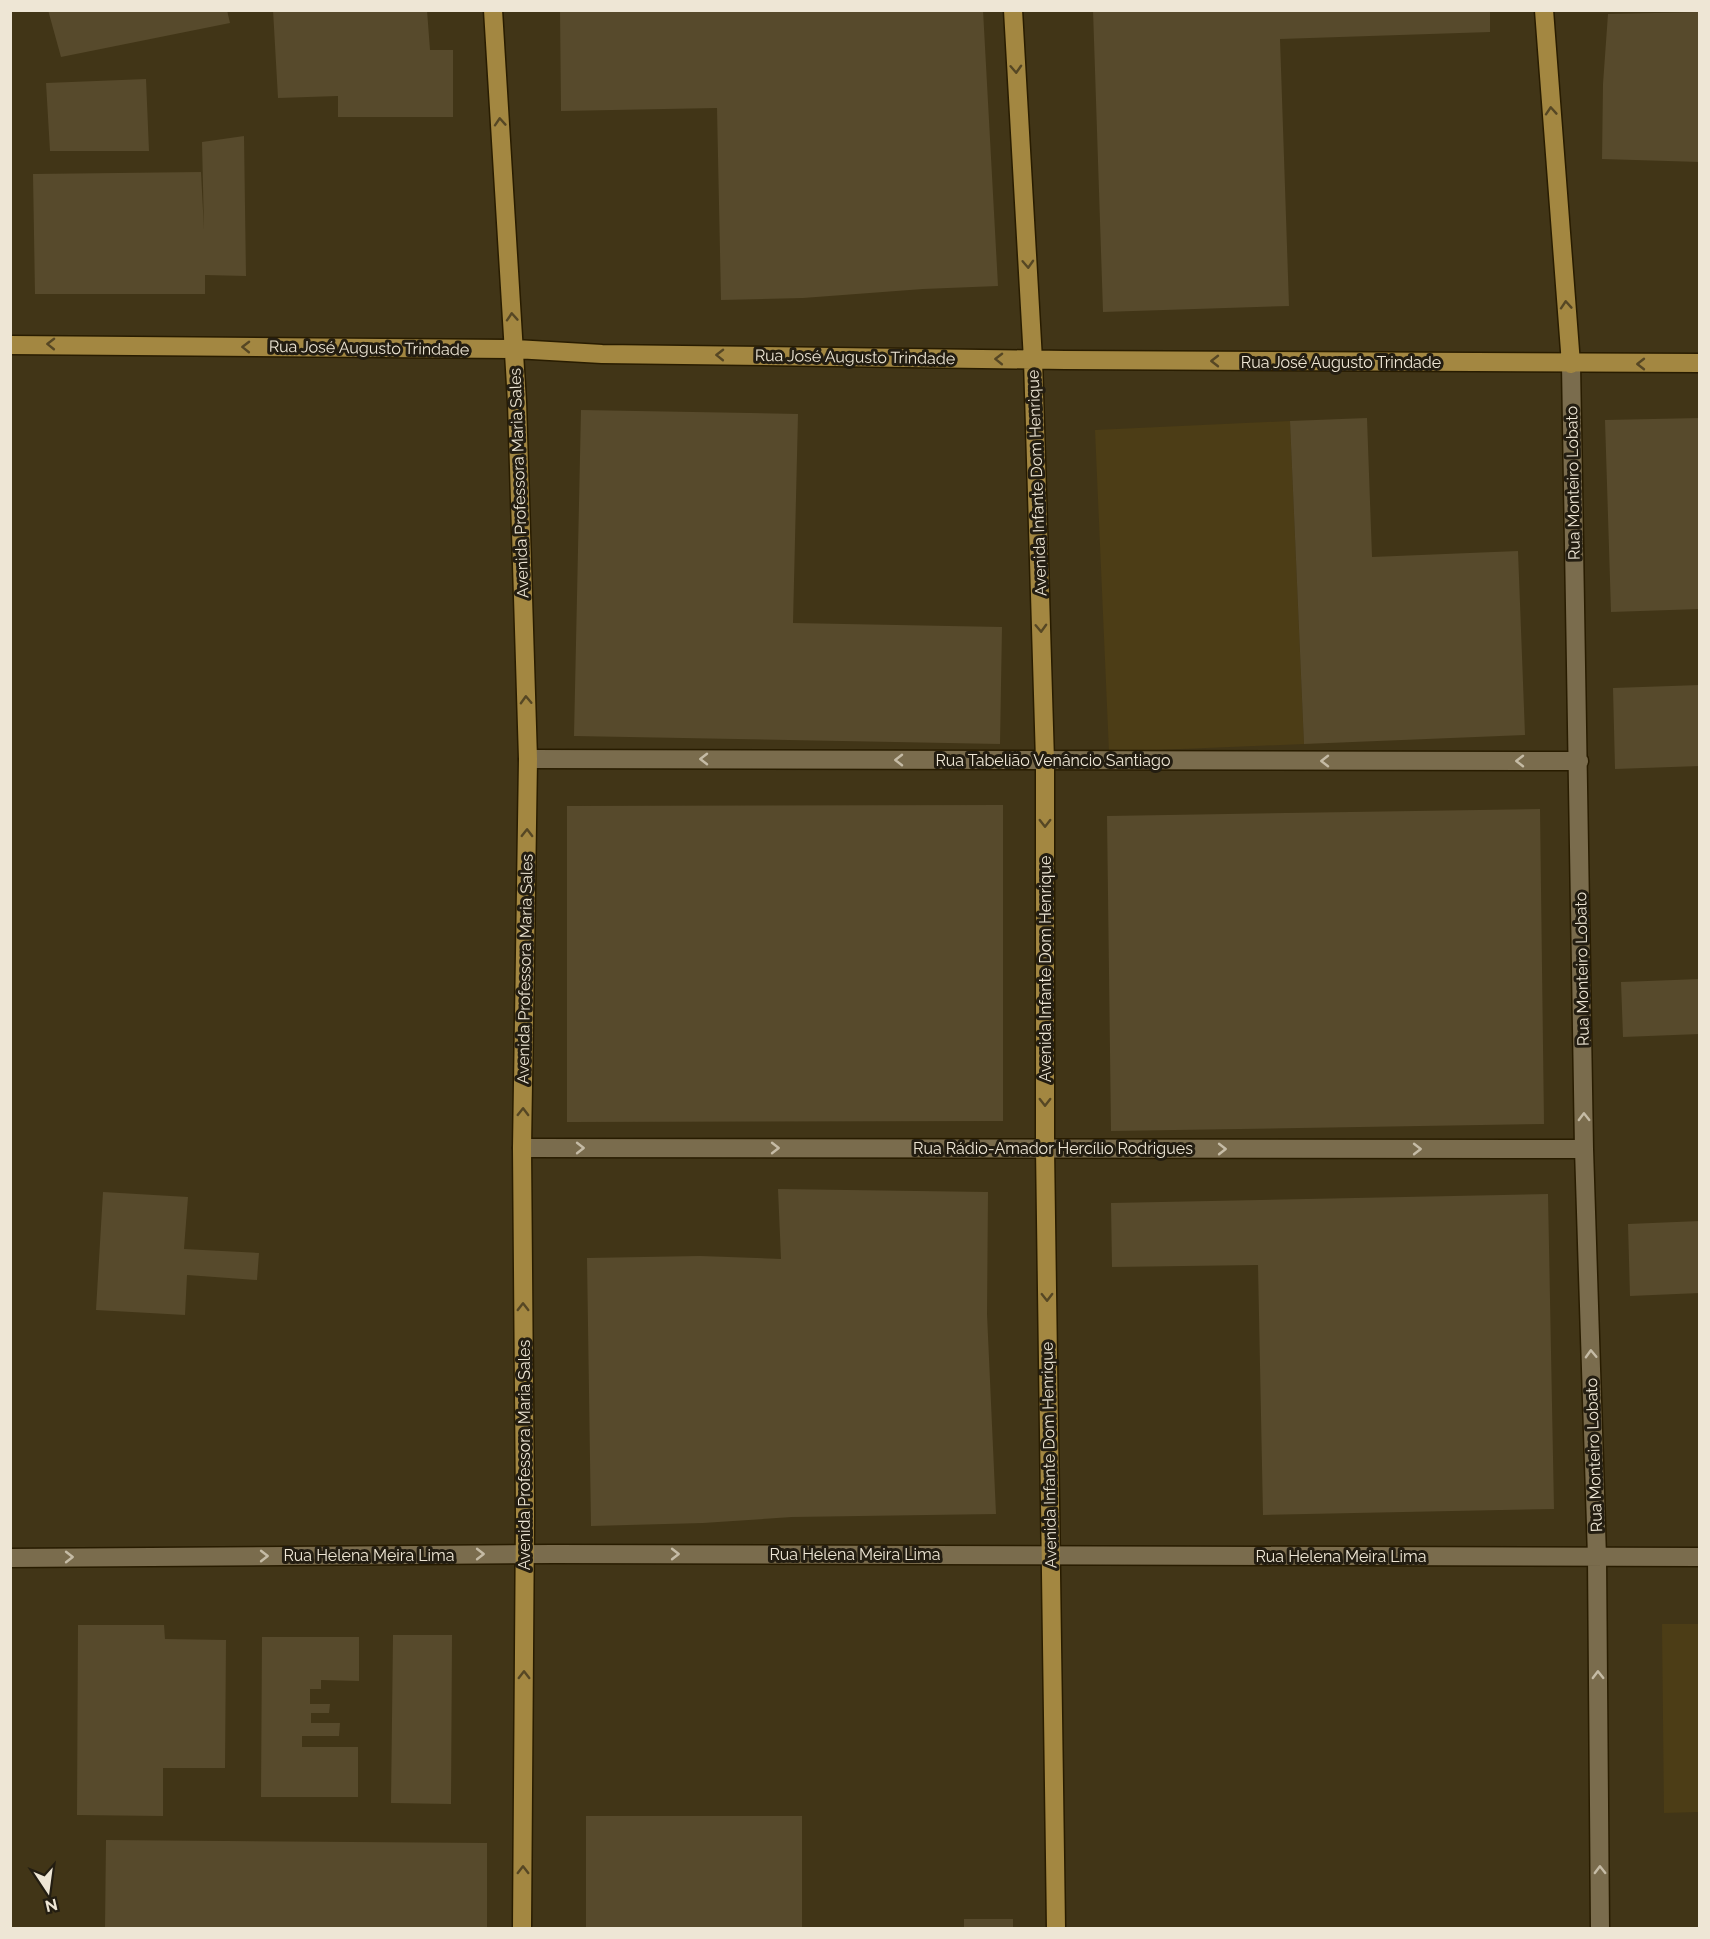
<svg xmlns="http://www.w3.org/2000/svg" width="1710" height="1939" font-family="Raleway,sans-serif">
	<rect width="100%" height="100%" fill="#413517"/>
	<!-- built -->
	<path fill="#4c3d16" d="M1290,421l14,323 -195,8 -14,-322z
		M1662,1624h37v188l-35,1z"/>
	<!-- building -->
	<path fill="#574a2c" d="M48,10h179l3,13 -169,34z
		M273,10h154l3,40h23v67h-115v-21l-60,2z
		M560,10h423l15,276 -75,3 -120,9 -82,2 -4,-192 -156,3z
		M1093,10h397v22l-210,7 9,267 -186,6z
		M1700,12v150l-98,-3 1,-75 5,-70z
		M146,79l3,72h-99l-4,-68z
		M244,136l2,140 -41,-1v19h-170l-2,-120 168,-2 3,58 -2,-88z
		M581,410l217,4 -5,209 209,4 -2,117 -426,-8z
		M1367,418l5,139 146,-6 7,184 -221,9 -14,-323z
		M1700,418v191l-89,3 -6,-192z
		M1700,685v81l-85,3 -2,-81z
		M1003,805v316l-436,1v-316z
		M1540,809l4,315 -433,7 -4,-315z
		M1700,979v55l-77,3 -2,-55z
		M778,1189l210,3 -1,122 9,200 -204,3 -89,6 -112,3 -4,-268 113,-2 81,3z
		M103,1192l85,5 -4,52 75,4 -2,27 -70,-5 -2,40 -89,-5z
		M1548,1194l6,315 -291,6 -5,-250 -146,2 -1,-64z
		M1700,1221v72l-70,3 -2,-72z
		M78,1625h86l1,14 61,1 -1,128h-62v48l-86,-1z
		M393,1635h59l-1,169 -60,-1z
		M262,1637h97v44l-38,-1v9h-11v15h20l-1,9h-18v10h29l-1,13h-37v11h56v50h-97z
		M586,1816h216v112h-216z
		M106,1840l381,3v85h-382z
		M964,1919h49v9h-49z"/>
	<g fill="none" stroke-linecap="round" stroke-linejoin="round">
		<defs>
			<path id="minor" d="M1571,364l13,785 13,408 3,371
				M528,759l1051,2
				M522,1148l1062,1
				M10,1558l544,-4 1146,3"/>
			<path id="major" d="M493,10l24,392 11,357 -6,389 3,366 -3,414
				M1013,10l20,350 12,401v387l11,780
				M1544,10l27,354
				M10,345l505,4 87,5 463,6 635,3"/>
		</defs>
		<!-- minor casing -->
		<use href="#minor" stroke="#281c00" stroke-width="21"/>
		<!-- major casing -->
		<use href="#major" stroke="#281c00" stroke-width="21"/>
		<!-- minor -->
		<use href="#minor" stroke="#7a6c4d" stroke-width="18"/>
		<!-- major -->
		<use href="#major" stroke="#a38741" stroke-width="18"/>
	</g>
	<!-- one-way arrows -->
	<defs><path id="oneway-chevron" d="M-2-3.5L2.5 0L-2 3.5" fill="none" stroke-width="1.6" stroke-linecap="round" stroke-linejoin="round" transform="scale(1.5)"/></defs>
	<g stroke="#564724">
		<use href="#oneway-chevron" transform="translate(1016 69) rotate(87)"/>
		<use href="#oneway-chevron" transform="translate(1551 111) rotate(-94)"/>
		<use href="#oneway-chevron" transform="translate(500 122) rotate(-94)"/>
		<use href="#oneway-chevron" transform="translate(1028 264) rotate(87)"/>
		<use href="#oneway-chevron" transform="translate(1566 305) rotate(-94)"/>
		<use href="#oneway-chevron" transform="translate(512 317) rotate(-94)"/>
		<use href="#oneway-chevron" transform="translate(51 344) rotate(-179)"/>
		<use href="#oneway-chevron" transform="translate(246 347) rotate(-179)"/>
		<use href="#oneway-chevron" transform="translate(720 355) rotate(-179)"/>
		<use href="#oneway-chevron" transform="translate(999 359) rotate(-179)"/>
		<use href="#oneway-chevron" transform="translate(1215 361) rotate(-180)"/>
		<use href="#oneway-chevron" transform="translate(1641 364) rotate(180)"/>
		<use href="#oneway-chevron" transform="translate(1041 628) rotate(88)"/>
		<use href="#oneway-chevron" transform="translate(526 700) rotate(-92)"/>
		<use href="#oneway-chevron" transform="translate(1045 823) rotate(90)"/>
		<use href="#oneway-chevron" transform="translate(527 833) rotate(-89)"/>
		<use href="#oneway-chevron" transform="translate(1045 1102) rotate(90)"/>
		<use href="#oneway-chevron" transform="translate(523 1112) rotate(-89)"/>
		<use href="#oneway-chevron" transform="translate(1047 1297) rotate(89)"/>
		<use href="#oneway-chevron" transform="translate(523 1307) rotate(-90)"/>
		<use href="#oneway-chevron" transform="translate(524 1675) rotate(-90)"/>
		<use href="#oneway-chevron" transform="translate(523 1870) rotate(-90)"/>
	</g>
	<g stroke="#c5bba5">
		<use href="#oneway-chevron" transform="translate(704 759) rotate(-180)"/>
		<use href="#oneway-chevron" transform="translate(899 760) rotate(-180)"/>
		<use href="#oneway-chevron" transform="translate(1325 761) rotate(-180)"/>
		<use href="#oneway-chevron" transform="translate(1520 761) rotate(-180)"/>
		<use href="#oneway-chevron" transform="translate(1584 1117) rotate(-91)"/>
		<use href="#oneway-chevron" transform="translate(580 1148)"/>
		<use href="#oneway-chevron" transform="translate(775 1148)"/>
		<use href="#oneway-chevron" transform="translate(1222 1149)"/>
		<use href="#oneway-chevron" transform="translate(1417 1149)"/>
		<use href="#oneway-chevron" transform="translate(1591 1354) rotate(-92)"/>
		<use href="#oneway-chevron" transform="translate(480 1554)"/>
		<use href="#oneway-chevron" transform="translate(675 1554)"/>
		<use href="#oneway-chevron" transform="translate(264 1556)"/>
		<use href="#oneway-chevron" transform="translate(69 1557)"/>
		<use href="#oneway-chevron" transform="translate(1598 1675) rotate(-91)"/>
		<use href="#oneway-chevron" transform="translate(1600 1870) rotate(-91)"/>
	</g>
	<g text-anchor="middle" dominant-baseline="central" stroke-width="6" stroke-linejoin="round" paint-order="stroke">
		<!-- street labels -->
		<g font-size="16" fill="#eee6d5" stroke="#231d11">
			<text transform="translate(369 348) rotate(1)">Rua José Augusto Trindade</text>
			<text transform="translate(855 357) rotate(1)">Rua José Augusto Trindade</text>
			<text x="1341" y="362">Rua José Augusto Trindade</text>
			<text transform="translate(519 483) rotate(-92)">Avenida Professora Maria Sales</text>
			<text transform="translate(1037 483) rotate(-92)">Avenida Infante Dom Henrique</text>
			<text transform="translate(1573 483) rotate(-91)">Rua Monteiro Lobato</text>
			<text x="1053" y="760">Rua Tabelião Venâncio Santiago</text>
			<text transform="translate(525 969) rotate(-89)">Avenida Professora Maria Sales</text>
			<text transform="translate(1045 969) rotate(-90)">Avenida Infante Dom Henrique</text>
			<text transform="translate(1582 969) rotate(-91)">Rua Monteiro Lobato</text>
			<text x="1053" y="1148">Rua Rádio-Amador Hercílio Rodrigues</text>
			<text transform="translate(524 1455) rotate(-90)">Avenida Professora Maria Sales</text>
			<text transform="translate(1049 1455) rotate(-91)">Avenida Infante Dom Henrique</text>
			<text transform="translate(1594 1455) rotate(-92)">Rua Monteiro Lobato</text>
			<text x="855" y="1554">Rua Helena Meira Lima</text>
			<text x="369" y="1555">Rua Helena Meira Lima</text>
			<text x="1341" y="1556">Rua Helena Meira Lima</text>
		</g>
	</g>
	<!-- border -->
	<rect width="1710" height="1939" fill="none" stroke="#eee6d5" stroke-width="24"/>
	<!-- north arrow -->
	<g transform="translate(48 1891) rotate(167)" stroke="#231d11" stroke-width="4.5" paint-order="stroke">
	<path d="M0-4.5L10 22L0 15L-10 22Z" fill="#eee6d5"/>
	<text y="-9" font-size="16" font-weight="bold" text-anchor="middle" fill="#eee6d5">N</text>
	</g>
</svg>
